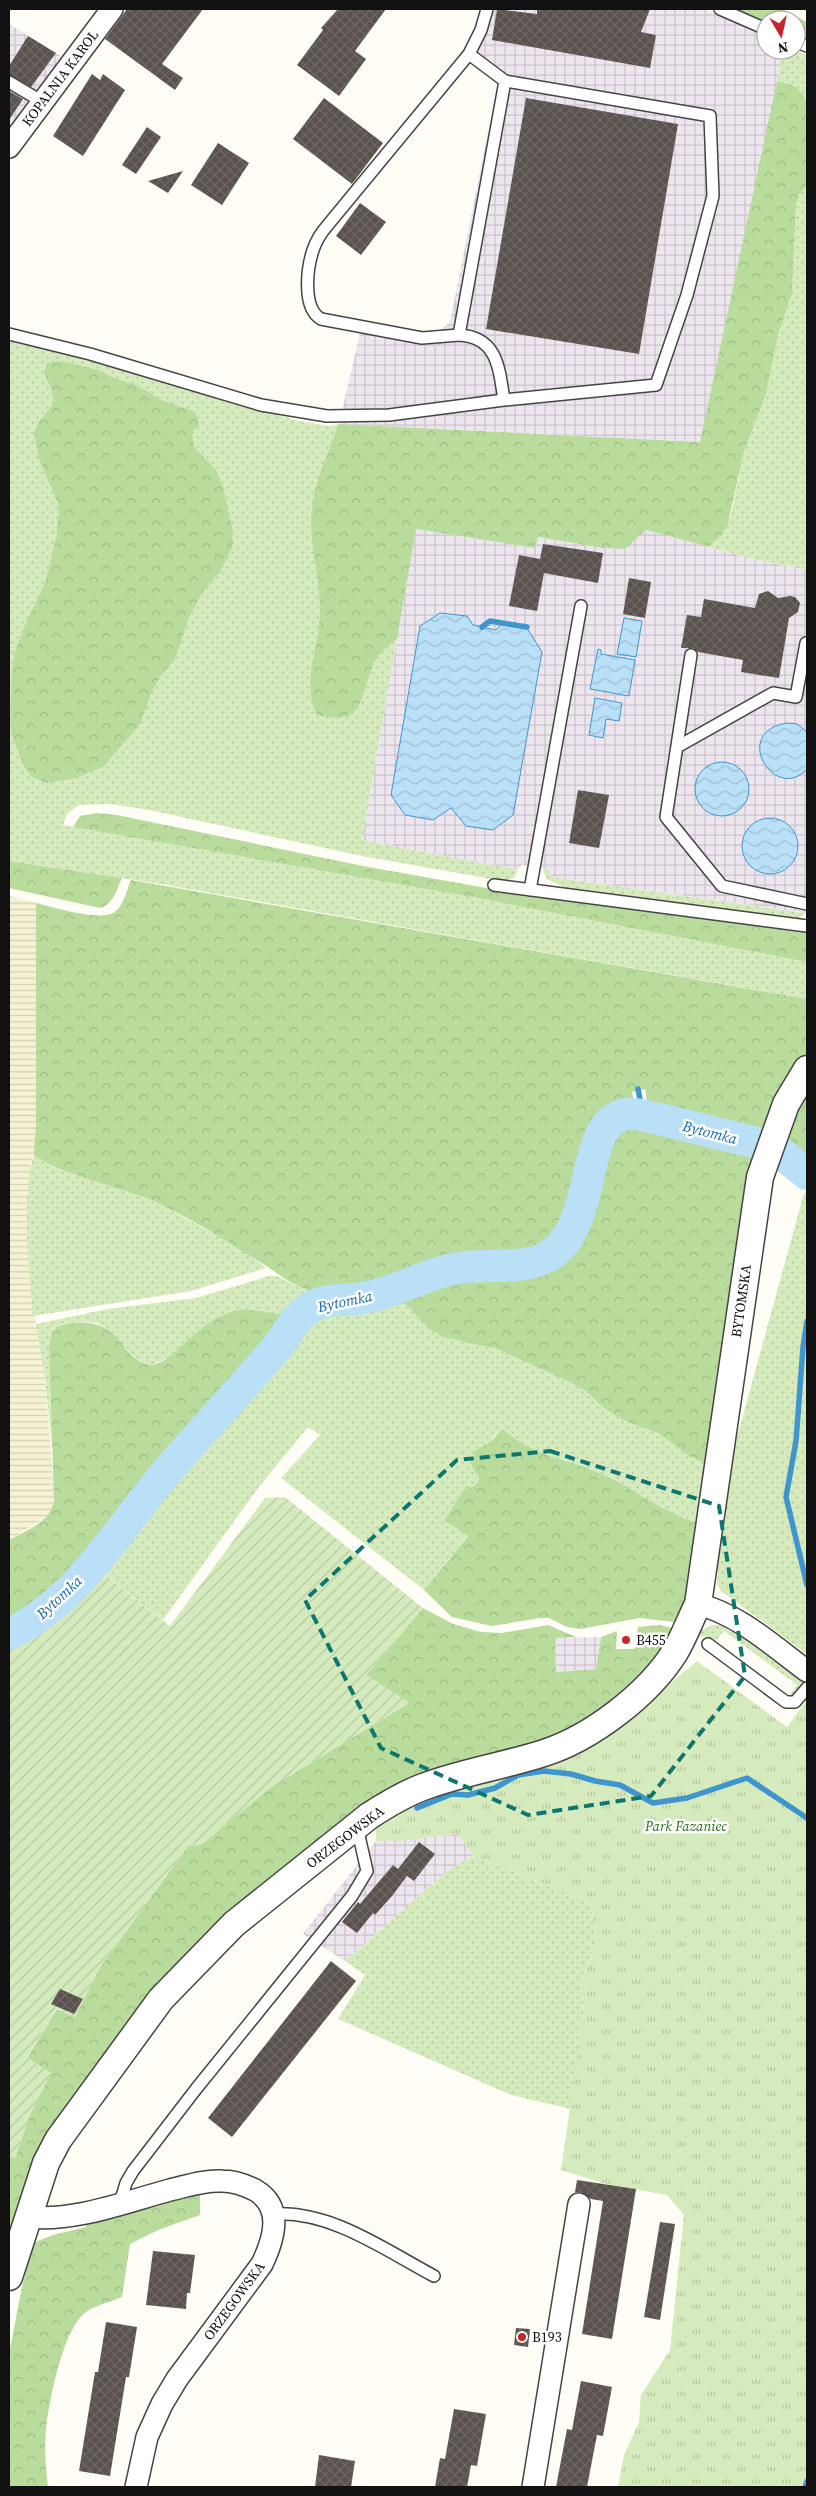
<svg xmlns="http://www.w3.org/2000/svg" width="816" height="2496" font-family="'Source Serif 4',serif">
	<defs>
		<pattern id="industrial-grid" width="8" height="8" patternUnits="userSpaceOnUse" patternTransform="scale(1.25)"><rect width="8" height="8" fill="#eee6ef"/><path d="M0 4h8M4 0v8" fill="none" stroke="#cbc4cc"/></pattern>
		<pattern id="farmland-rules" width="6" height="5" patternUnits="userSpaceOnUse" patternTransform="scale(1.25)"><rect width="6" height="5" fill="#f6f3d4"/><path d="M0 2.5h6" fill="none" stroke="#d2cfb5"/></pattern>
		<pattern id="grass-dots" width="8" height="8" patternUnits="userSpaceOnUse" patternTransform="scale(1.25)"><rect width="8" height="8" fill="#d5ebbd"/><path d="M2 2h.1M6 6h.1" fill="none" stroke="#b6c8a1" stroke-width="1.8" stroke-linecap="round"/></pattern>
		<pattern id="forest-crowns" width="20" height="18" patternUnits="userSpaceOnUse" patternTransform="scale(1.25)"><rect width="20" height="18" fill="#b9dc9c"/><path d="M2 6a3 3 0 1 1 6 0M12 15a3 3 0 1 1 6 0" fill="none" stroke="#9ebc85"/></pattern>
		<pattern id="park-tufts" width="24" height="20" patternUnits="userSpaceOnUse" patternTransform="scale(1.25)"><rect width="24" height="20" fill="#d5ebbd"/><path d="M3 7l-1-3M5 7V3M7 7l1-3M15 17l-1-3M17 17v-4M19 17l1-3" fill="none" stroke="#b6c8a1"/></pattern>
		<pattern id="garden-furrows" width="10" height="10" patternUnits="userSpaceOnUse" patternTransform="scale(1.25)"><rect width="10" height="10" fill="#d5ebbd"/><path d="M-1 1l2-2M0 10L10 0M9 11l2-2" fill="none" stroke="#b6c8a1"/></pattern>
		<pattern id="water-waves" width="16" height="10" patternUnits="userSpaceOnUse" patternTransform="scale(1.25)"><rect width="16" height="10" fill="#b9e0f7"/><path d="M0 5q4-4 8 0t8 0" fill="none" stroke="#9ebfd3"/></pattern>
		<pattern id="building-cross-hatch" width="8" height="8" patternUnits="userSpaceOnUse" patternTransform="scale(1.25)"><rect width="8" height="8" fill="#5a524d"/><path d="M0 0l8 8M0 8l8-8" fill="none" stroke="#6d6662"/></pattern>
	</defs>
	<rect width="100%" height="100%" fill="#fffdf5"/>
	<!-- industrial -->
	<path fill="url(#industrial-grid)" d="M492,9h213l61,28v13h17l-26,165 -57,227 -361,-18 21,-91 64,11 26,-22 50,-249 -24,-20 13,-28z
		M9,24l58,36 -58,77z
		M416,529l119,19 2,-11 65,11 23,1 21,-19 103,28 58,12v343l-255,-36 -5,-8 -25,-4 -4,5 -156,-30z
		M601,1637l-5,32 -40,3 -1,-34z
		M458,1834l15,22 -24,14 -104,91 -42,-27 73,-93h25z"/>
	<!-- farmland -->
	<path fill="url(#farmland-rules)" d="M9,896l27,7v222l-1,24 -5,15 -1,82 1,40 15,93 9,113 -1,16 -6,9 -38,23z"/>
	<!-- grass -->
	<path fill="url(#grass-dots)" d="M783,50h10l14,5v47l-15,-17 -15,-4z
		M807,185v385l-58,-12 -40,-11 13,-12 9,-20 13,-63 22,-58 13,-62 13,-38 4,-89 2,-9z
		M9,341l90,22 200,58 30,5 10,-2 77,105 -54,311 156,30 -4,8 -11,3 -141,-25 -213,-46 -39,-6 -31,1 -12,9 -4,11 409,72 335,65v37l-646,-115 -152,-23z
		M542,868l6,1 4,8 253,36 -6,6 -229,-29 -23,-11z
		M34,1154c15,17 72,29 95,37 26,9 49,23 72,36 22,12 47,24 65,41l-75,23 -158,25c-4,-41 -12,-124 1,-162z
		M804,1193l3,1v460l-86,-63 -4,-7 1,-12 -5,-2 20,-118z
		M269,1276h8l26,13 24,7 -22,1 -18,11 -2,12 -5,-6 -53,-1 -35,23 -20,20 -20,9c-26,-3 -35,-41 -62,-43 -9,-1 -19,1 -28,2l-13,19 3,105 -7,-69 -9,-55 72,-15 88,-11z
		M386,1301l21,4 20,22 25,12 45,10 68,31 21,11 13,13 31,19 28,10 16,10 4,5 33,17 -14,58 -23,-9 -75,-41 -69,-24 -17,-10 -17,-5 -6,8 -14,8 2,33 -34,37 24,15 -44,55 -143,-112 39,-43 -12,-8 -50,61 -95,132 -67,-52 70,-89 47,-55 46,-49 42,-50 19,-13z
		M712,1625h9l17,11 4,-4 57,43 4,9 -10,12 -3,-2 7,-9 -73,-54 -9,11 -5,-5 -11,-1 3,-6z
		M473,1856l118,47 5,43 -13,28 -2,13 3,24 -13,98 -60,-14 -173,-76 27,-44 -20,-14 104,-91z"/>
	<!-- forest -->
	<path fill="url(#forest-crowns)" d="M731,9h51l25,13v18l-11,-4v-16h-30v4z
		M777,81l15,4 7,5 8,12v83l-9,11 -2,9 -4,89 -13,38 -13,62 -22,58 -16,71 -6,12 -13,12 -63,-17 -21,19 -23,-1 -64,-11 -3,11 -119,-19 -19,110c-8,6 -17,12 -22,22 -16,31 -7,67 -58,54 -16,-32 2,-67 3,-101 1,-37 -14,-77 -7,-114 5,-27 17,-51 26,-76l361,18z
		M62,361l36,9 13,7 25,8 26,15 33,12 4,13 -7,7 2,15 22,23 7,17 10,44 -1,17 -12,24 -16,18 -14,25 -15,44 -15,18 -8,14 -12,33 -36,42 -28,12 -29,5 -15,-6 -8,-11 -12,-30 -2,-15 2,-53 3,-16 10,-27 20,-42 12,-48 2,-29 -20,-47 -5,-25 4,-11 16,-20 -2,-12 -8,-19 3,-9z
		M97,813l20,2 246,51 162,29 275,35 7,1v31l-335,-65 -399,-70 7,-11z
		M9,861l113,17c-5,11 -9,27 -22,30l-91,-20z
		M131,880l676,119v58l-45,81 -106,-28 -8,-6 -3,-15 -13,3 3,16c-37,-8 -52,50 -56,77 -1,9 -1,17 -4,26 -5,14 -13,26 -25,36 -28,24 -70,10 -103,18 -16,4 -30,13 -46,18 -14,4 -29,7 -44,10 -10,2 -19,5 -30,3 -32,-6 -47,-22 -73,-38 -34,-21 -68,-42 -105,-59 -26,-11 -100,-28 -115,-45l2,-29v-222c18,4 66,20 80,8 8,-7 11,-22 15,-31z
		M807,1085v82l-16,-16 -10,-5z
		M627,1123h16l40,12 39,6 37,9 -48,315 -20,-8 -33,-24 -28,-10 -15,-8 -16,-11 -13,-13 -21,-11 -68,-31 -54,-12 -16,-10 -20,-22 -21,-4c9,-1 17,-3 26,-7 11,-5 22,-13 34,-15 14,-2 28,0 42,0 27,-1 61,-9 81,-28 31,-32 20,-110 58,-128z
		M243,1309l37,5 5,9 -2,13c-40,47 -83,91 -123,139 -44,54 -87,126 -151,156v-91c18,-10 42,-18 45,-40l-5,-149c0,-12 4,-25 17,-27 59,-10 51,37 86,41 18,-4 26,-17 39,-28 15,-13 32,-25 52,-28z
		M503,1429c28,28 70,31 105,48 30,15 56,35 89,46l-15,100 -42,-5 -60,11 -13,-2 -18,-9h-9l-48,8 -40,-9 -28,-27 44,-54 -24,-16 21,-31c7,-2 12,-2 14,-11l-9,-16 6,-12 14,-8z
		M96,1568l-44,46 -43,29v-6l17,-8z
		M423,1608l30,16 28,8 21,1 46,-8 28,12 -21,1 1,34 40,-3 5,-32 16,-6 -1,18h19l3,-22 21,-2 22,5 -82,91 -234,92 -257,251 -99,198v-106l6,2 15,-44 21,-41 -24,-15 30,-49 18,8 25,-50 88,-121 14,-2 69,-57 138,-84 -43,-28z
		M200,2193v22l-42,15 -28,14 -8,53c-11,5 -26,8 -36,15 -23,16 -37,90 -40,118 -2,19 0,39 2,57h-39v-133l13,-67 11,-44 20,-8 33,-8 -1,-6z"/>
	<!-- park -->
	<path fill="url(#park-tufts)" d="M697,1661l90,66 20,-27v787h-189l6,-32 15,-33 2,-27 29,-45 14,-135 -17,-20 -61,-11 -45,-14 23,-159 -3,-24 2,-13 13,-28 -5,-43 -118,-47 -15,-22 -57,7h-25v-16l23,-14 48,-22 176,-66z"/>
	<!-- garden -->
	<path fill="url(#garden-furrows)" d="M285,1497l138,111 -57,67 43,28 -138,84 -69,57 -14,2 -88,121 -25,50 -18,-8 -30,48 24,16 -21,41 -15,44 -6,-2v-513l50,-33 37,-42 74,58 95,-128z"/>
	<!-- water -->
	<path fill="url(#water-waves)" stroke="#3f96cf" d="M440,613l27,3 6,9 23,5 6,-6 25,4 15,24 -29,163 -20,15 -27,-4 -15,-18 -18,12 -28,-5 -14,-20 29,-169z
		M624,618l18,3 -6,36 -19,-3z
		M598,649l3,1v4l34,6 -6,36 -39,-7z
		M595,698l27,5 -3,18 -13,-2 -3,19 -14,-3z
		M787,723l10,1 10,8v37c-32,35 -77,-37 -20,-46z
		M695 789a27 27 0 1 1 54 0a27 27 0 1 1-54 0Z
		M742 846a28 28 0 1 1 56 0a28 28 0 1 1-56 0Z"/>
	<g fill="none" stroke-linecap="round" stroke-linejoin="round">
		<!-- stream -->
		<path stroke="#3f96cf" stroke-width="5.5" d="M482,627l8,-6 37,6
			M638,1089l5,26
			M807,1321l-4,26 -7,94 -10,56 21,88
			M417,1808l35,-14 16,1 27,-7 23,-13 26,-4 27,3 24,7 25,4 33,18 34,-5 60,-20 60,40
			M805,2487l2,-6"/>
		<!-- river -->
		<path stroke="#b9e0f7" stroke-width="32" d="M777,1150l30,24
			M9,1634c68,-32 108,-103 155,-159 38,-44 78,-87 116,-131 9,-14 19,-32 35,-39 16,-7 37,-4 53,-8 32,-6 59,-24 90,-29 27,-4 54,1 80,-7 66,-23 36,-142 90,-147 5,-1 10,1 15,1l114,28"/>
	</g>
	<!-- building -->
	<path fill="url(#building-cross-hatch)" d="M127,9h76l-41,55 21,14 -8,12 -70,-51z
		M338,9h48l-31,42 11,8 -27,37 -42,-31 26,-35 -2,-2z
		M497,9l40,5v-5h113l-9,23 15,3 -6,33 -158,-28z
		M28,36l28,17 -25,34 -22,-12v-9z
		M92,74l8,6 3,-6 22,16 -42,66 -30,-20z
		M9,91l14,8 -14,21z
		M324,98l59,45 -31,41 -59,-45z
		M526,98l152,26 -39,230 -153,-25z
		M147,127l14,10 -25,37 -14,-9z
		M218,143l31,20 -27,42 -31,-20z
		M183,171l-15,22 -20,-12z
		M360,203l26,19 -25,33 -25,-19z
		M543,544l60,9 -5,30 -54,-10 -7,38 -28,-5 10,-51 21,4z
		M629,578l22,4 -6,36 -22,-4z
		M768,591l10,7 12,-2 5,1 5,6 -2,9 -9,6 -10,60 -38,-6 2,-12 -45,-8 -5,-4h-12l6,-33 14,2 3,-18 51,9 4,-14z
		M578,790l31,5 -10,53 -30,-5z
		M419,1842l16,12 -21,27 -7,-5 -15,20 -17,19 -2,-2 -16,20 -15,-11 16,-20 2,2 33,-39 5,4z
		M331,1961l25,20 -124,156 -24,-19z
		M60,1989l23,10 -9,15 -23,-10z
		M577,2180l59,9 -24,150 -30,-5 21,-133 -12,-2 -10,-7h-6z
		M660,2222l15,2 -15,96 -16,-3z
		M153,2251l42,4 -5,38h-3l-1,16 -40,-4z
		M106,2322l31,5 -8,50h-3l-16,99 -31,-5 16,-99h3z
		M516,2328l14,1 -2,18 -14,-2z
		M581,2381l31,6 -9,49 -6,-1 -10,52h-31l11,-58 5,1z
		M454,2409l32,5 -9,52 -6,-1 -4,22h-32l5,-29 5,1z
		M319,2455l36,6 -4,26h-36z"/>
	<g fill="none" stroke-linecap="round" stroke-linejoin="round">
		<defs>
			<path id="service" d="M720,9l46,20
				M796,42l11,4
				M469,54l36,27 -46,254c39,2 40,34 45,65
				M9,82l32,19
				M9,334l81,20 171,51 66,11 62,-1 115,-15 152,-15 31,-90 26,-99 -3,-80 -205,-35
				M459,335l-37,3 -101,-19c-19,-11 -14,-51 -8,-69 3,-9 8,-17 14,-24l142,-172 12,-24 6,-21
				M691,655l-25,162 56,69 85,18
				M677,747l96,-54 23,4 10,-54
				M494,885l313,41
				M530,890l51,-284
				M708,1644l78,58h9l12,-14
				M120,2203l6,-20 7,-12 63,-82 156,-193 15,-25 -10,-44
				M274,2214c58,-3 111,36 160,62"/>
			<path id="minor" d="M9,147l103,-138
				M698,1604c42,11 75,42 109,67
				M28,2217c47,5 97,-15 142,-27 17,-4 34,-10 52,-9 12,0 23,4 33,9 29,17 19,49 7,74l-85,115 -15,25 -15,33 -11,50
				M533,2487l46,-283"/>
			<path id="tertiary" d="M9,2277l37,-114 12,-23 103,-141 73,-75 135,-108c17,-11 35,-22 54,-29 39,-15 81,-21 121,-34 47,-15 104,-58 131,-101 9,-15 15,-32 23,-48l62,-427 26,-73 21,-35"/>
		</defs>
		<!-- service casing -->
		<use href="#service" stroke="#444" stroke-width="14"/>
		<!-- minor casing -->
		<use href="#minor" stroke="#444" stroke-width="24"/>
		<!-- tertiary casing -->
		<use href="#tertiary" stroke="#444" stroke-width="29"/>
		<!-- service -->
		<use href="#service" stroke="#fff" stroke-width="11"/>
		<!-- minor -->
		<use href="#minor" stroke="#fff" stroke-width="21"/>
		<!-- tertiary -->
		<use href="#tertiary" stroke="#fff" stroke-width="26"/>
	</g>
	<!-- marked area -->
	<path fill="none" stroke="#0f766e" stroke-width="4" stroke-dasharray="10 6" stroke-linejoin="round" d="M550,1451l169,55 26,170 -94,120 -123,19 -147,-67 -76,-148 152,-140z"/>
	<!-- markers -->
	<g fill="#c4262e" stroke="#fff" stroke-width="2">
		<circle cx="626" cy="1640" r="5"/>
		<circle cx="522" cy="2337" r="5"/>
	</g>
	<g text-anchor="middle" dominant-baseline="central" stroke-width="5" stroke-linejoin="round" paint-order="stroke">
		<!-- street labels -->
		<g font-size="14" fill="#111" stroke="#fff">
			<text transform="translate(60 78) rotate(-53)">KOPALNIA KAROL</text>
			<text transform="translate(741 1301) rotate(-82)">BYTOMSKA</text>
			<text transform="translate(345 1837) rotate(-37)">ORZEGOWSKA</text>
			<text transform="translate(234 2301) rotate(-54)">ORZEGOWSKA</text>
		</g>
		<!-- poi labels -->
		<g font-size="14" fill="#111" stroke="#fff" text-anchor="start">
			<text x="636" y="1640">B455</text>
			<text x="532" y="2337">B193</text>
		</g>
		<!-- park labels -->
		<g font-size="14" font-style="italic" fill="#2f6b1f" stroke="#fff">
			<text x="686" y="1826">Park Fazaniec</text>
		</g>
		<!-- water labels -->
		<g font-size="15" font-style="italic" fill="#1768a6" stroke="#fff">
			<text transform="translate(710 1132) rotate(14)">Bytomka</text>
			<text transform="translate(345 1301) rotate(-12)">Bytomka</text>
			<text transform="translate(59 1597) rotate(-43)">Bytomka</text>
		</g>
	</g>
	<!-- border -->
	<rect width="816" height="2496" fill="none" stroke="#111111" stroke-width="20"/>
	<!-- north arrow -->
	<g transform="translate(781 35) rotate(171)"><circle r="24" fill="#ffffff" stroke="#a0a0a0"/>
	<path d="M0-4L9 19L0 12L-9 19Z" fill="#c4262e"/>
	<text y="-8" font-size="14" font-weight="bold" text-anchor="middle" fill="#111111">N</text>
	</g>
</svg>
